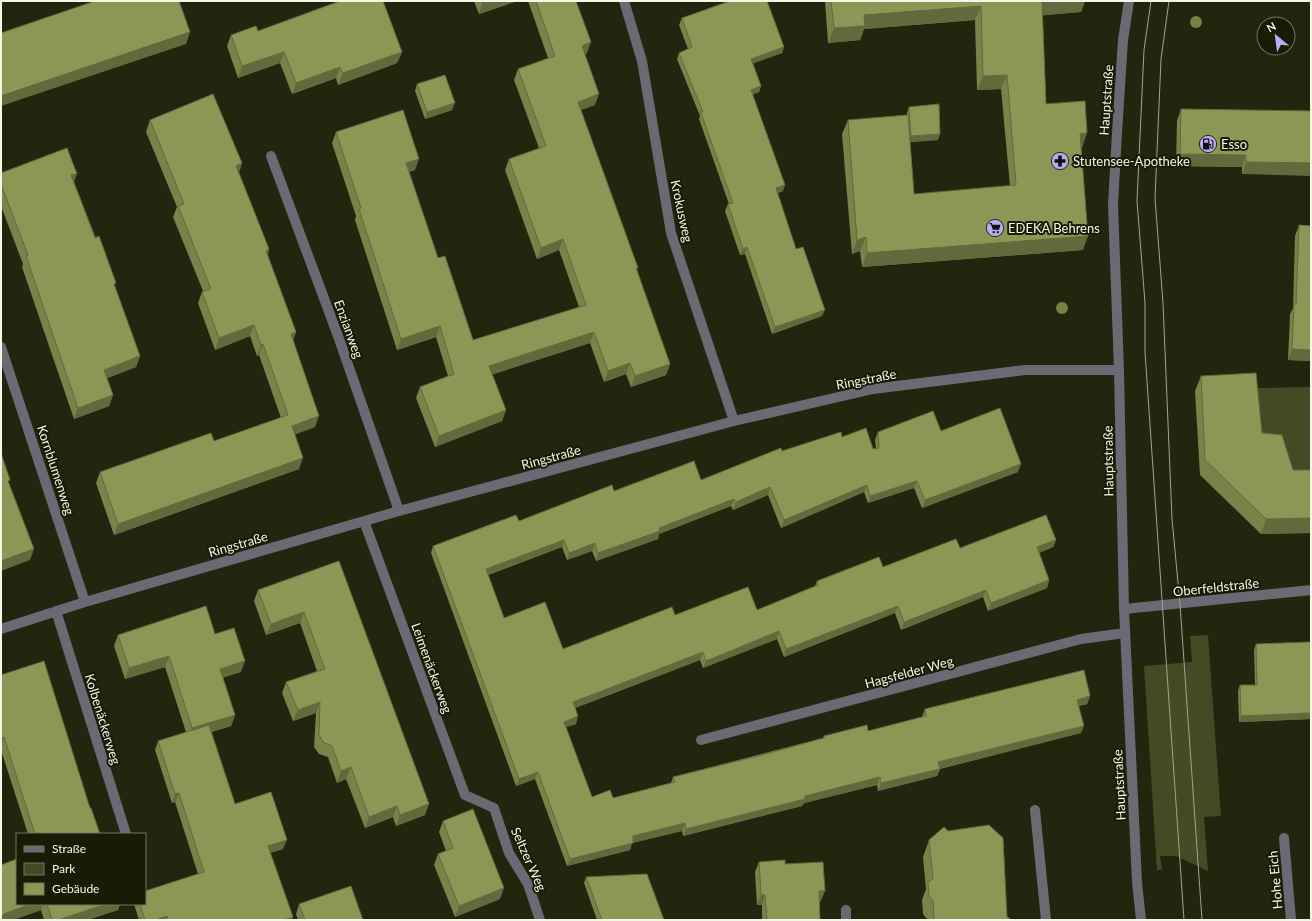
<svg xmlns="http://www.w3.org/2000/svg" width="1312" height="921" font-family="Lato,sans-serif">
	<rect width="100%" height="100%" fill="#21260e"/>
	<!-- green -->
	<path fill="#434a24" d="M1311,387v87h-27l-28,-25 -5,-61z
		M1208,635l13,181 -17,1 4,54 -32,-15h-16l2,14h-5l-13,-204 48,-4 -2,-26z"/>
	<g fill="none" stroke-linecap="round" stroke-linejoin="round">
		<!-- minor -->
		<path stroke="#6c6974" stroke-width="10" d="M624,1l18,60 29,172 63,188
			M1129,1l-6,39 -6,93 -4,72 6,165 5,239 13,273 4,38
			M271,156l67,180 61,175
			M1,347l84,255
			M364,521l101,274 29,13 15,45 19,31 12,36
			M1124,609l187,-19
			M56,611l70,223
			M1,629l84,-27 314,-91 335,-90 139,-32 152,-19h94
			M701,740l380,-101 44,-6
			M1035,810l11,110
			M1284,838l7,82
			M846,910v10"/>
		<!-- tram -->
		<path stroke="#a0a491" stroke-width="1" d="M1151,1l-7,49 -7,151 8,102v49l39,568
			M1169,1l-8,58 -6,139 8,105 9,216 8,85 22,316"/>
	</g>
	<!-- trees -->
	<g fill="#768243">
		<circle cx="1196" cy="22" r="6"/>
		<circle cx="1062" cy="308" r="6"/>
	</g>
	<!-- wall -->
	<path fill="#788249" d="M474,1h43l-38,13z
		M528,1h48l11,52 -2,1 10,51 -14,5 57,158 -1,2 33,94 -4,11 -35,12 -5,-13 -22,8 -14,-39 -98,31 14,36 -4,11 -67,26 -19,-49 4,-11 28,-11 -12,-39 -39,13 -42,-130 1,-4 -24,-73 4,-11 79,38 -6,2 29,86 35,82 106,-33 -20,-57 -22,9 -32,-89 4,-11 30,-11 -25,-68 4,-11 30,-11z
		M825,1h260l-4,11 -39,3 4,89 36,44h-1l2,102 -221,17 -2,-16 -8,3 -10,-120 6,-14 59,-5v-2l2,-6 29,33 -28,2 4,52 96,-8 -9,-97 -24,1 -2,-70 -111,9 -4,11 -32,3z
		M682,18l102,29 -2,6 -29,10 8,23 -2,6 -6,2 30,97 -6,2 19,56 26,67 -50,18 -27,-80 -5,1 -15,-44 3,-7h1l-30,-85 1,-3 -23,-57 2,-6 9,-4 -9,-24z
		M258,31l144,21 -5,11 -59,22 -2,-7 -44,16 -12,-31 -42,15 -11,-32 4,-11z
		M417,84l35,26 -27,9 -10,-28z
		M1181,109l130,2 -69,63v-7l-66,-1 1,-45z
		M150,120l92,43 -3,9 30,77 -1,6 28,77 -3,8 22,87 -20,7 4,35 -185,66 -18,-52 4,-11 114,-31 67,-23 -22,-63 -2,1 -7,-20 -35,14 -17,-47 4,-11 1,-1 -30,-74 4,-10 -31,-75z
		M1,173l73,9 41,105 25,69 -4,11 -29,11 6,17 -4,11 -35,13 -52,-152 1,-3 -22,-58z
		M1299,225l12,1v135l-23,-1 2,-46 3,-6 2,-72z
		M1201,376l61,57 31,37h18v63l-50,1 -61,-59 -5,-84z
		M941,431l77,41 -96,36 -8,-20 -46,15 -4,-11 -83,36 -13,-33 -35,15 -2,-4 -72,28 -1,5 -62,22 -4,-10 -25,9 -5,-13 -74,28 16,43 59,31 112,-34 82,-5 58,-24 2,-5 66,-14 77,-19 96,-8 -3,7 -14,6 10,27 -2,8 -59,23 -5,-14 -82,33 -6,-17 -111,44 -7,-18 -74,29 -3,-8 -125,48 1,16 -10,3 26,70 21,1 58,-15 2,-6 150,-39 1,-2 44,-5 54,-14 3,-8 165,-13 -3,8 -8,2 2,27 -141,36 -3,7 -59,15 -1,-6 -73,18 -2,3 -119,30 -1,-5 -50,12 -2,7 -63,16 -32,-87 -19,7 -85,-233 2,-7 86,-25 95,-30 87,-11 81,-29 60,-14 31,12h3l-1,-9 3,-8z
		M339,561l86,254 -29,11 -3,-9 -28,11 -19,-49 -9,4 -9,-26 -9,-3 -5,-7 2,-34 -23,8 -11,-28 4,-11 31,-11 -17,-48 -34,12 -12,-34 4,-11z
		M215,634l26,38 -18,5 12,38 -4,11 -20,6 24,72 48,45 -13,4 22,67h-153l-5,-16h11l53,-30 -23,-72 -3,1 -17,-53 3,-9 28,-9 -21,-65 -40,12 -11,-33 4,-11z
		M1311,642v77l-72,3 -1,-31 2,-6h15l-1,-35 2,-6z
		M1,675l89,133 10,26h-72l-27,-84z
		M443,821l57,78 -45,18 -21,-52 4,-11 8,-3 -7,-19z
		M929,840l78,77 5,3h-85v-1l-4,-5 -1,-14 4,-11 -3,-32z
		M759,862l26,2 36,37 -2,1 1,18h-58v-15h-5l-2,-33z
		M586,877l78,43h-67l-13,-37z
		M17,904h103l-2,6 -31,10h-43l-3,-10 -28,10h-12z
		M299,904l64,16h-65l-2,-6z"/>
	<!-- shaded-wall -->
	<path fill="#616a3c" d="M488,1h29l-38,13 3,-11z
		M1049,1h36l-4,11 -45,4 6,-14z
		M981,6l-6,14 -111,9 -4,11 -32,3 6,-15 30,-13z
		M190,32l-4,12 -185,62v-10z
		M591,42l-4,11 -9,4 4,-11z
		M784,47l-2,6 -33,12 2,-6z
		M284,52l-4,11 -42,15 4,-12z
		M402,52l-5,11 -59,22 5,-12z
		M340,67l-4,11 -44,16 4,-11z
		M1007,75l-6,14 -24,1 6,-14z
		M761,86l-2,6 -10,4 2,-6z
		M599,94l-4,11 -21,7 4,-10z
		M455,103l-3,7 -27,9 2,-7z
		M1087,133l-5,15h-7l5,-14z
		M940,134l-2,6 -29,2 2,-6z
		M1180,154l66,1 -4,12 -66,-1z
		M419,159l-4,11 -13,4 4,-11z
		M1246,162l65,1v13l-69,-2z
		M242,163l-4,12 -2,-9z
		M77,174l-4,11 -2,-10z
		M785,185l-2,6 -9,4 2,-7z
		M1088,236l-5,14 -221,17 5,-14z
		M866,237l-6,14 -8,3 5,-14z
		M563,239l-4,11 -22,9 4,-11z
		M747,247l-2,7 -5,1 3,-6z
		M269,249l-4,11 1,-9z
		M825,310l-3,6 -50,18 3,-7z
		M254,325l-4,11 -35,14 4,-12z
		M440,326l-4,11 -39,13 4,-11z
		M296,332l-4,11 -1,-9z
		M594,332l-4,11 -105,34 4,-11z
		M263,344l-4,11 -2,1 4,-11z
		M1292,349l19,1v11l-23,-1z
		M140,356l-4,11 -36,14 4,-11z
		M630,363l-4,11 -22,8 4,-11z
		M670,364l-4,11 -35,12 4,-11z
		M113,395l-4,11 -35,13 4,-11z
		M506,410l-4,11 -67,26 4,-11z
		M319,416l-4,11 -27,10 4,-11z
		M303,458l-4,11 -185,66 4,-11z
		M1021,464l-3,8 -96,36 3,-8z
		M917,481l-3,7 -46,15 2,-7z
		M867,485l-3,7 -83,36 3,-8z
		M770,487l-2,8 -35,15 3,-8z
		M734,499l-3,7 -72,28 -1,5 -62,22 2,-8 61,-25z
		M1311,518v15l-50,1 5,-15z
		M564,540l-2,7 -79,29 3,-7z
		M1056,540l-3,7 -19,8 3,-8z
		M595,543l-3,8 -25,9 2,-7z
		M34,549l-4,11 -29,11v-10z
		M1049,580l-2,8 -59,23 3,-8z
		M986,590l-3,7 -82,33 3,-8z
		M898,606l-3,7 -111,44 2,-8z
		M304,612l-4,11 -34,12 5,-11z
		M779,631l-2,8 -74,29 3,-7z
		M703,652l-3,8 -130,50 3,-8z
		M169,656l-4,11 -40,12 4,-11z
		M245,661l-4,11 -25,8 4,-11z
		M1090,696l-3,8 -13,3 3,-7z
		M320,702l-4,11 -23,8 5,-11z
		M1311,713v6l-72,3 2,-6z
		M235,715l-4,11 -42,13 3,-11z
		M578,716l-2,8 -15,5 3,-7z
		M1084,726l-3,7 -146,37 3,-8z
		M4,737l-3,9v-8z
		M351,767l-5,12 -9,4 4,-12z
		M940,769l-3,7 -59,15 3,-8z
		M538,772l-3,7 -19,7 3,-7z
		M880,777l-3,8 -73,18 -2,3 -119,30 3,-7 119,-33z
		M179,793l-4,9 -3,1 3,-9z
		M429,804l-4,11 -29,11 4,-11z
		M397,806l-4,11 -28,11 4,-11z
		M685,823l-3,8 -50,12 -2,7 -63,16 3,-7 63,-23z
		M287,840l-4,9 -19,6 4,-9z
		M504,888l-4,11 -45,18 4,-11z
		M819,891h6l-4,10 -6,1z
		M761,895h4l-3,10h-5z
		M31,904h12l-2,6 -28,10h-12v-5z
		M106,904h14l-2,6 -31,10h-29z
		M167,916l-2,4h-10z
		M293,917l-1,3h-8z"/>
	<!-- building -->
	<path fill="#8b9755" stroke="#616a3c" d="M95,1h84l11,31 -189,64v-63z
		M340,1h43l19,51 -59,21 -3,-6 -44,16 -12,-31 -42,14 -11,-31 25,-9 2,5z
		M482,1h6l-6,2z
		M536,1h40l15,41 -9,4 17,48 -21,8 60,166h-2l34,96 -35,12 -5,-13 -22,8 -14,-39 -105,34 17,44 -67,26 -19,-49 34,-13 -14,-48 -39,13 -42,-130 2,-1 -25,-76 67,-22 16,49 -13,4 32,95 7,-2 28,84 113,-35 -23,-66 -22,9 -32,-89 37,-13 -28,-77 37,-13z
		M730,1h37l17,46 -33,12 10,27 -10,4 34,95 -9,3 20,61 7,-2 22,63 -50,17 -28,-80 -4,2 -15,-45 5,-1 -32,-90 2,-1 -24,-59 13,-6 -10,-29z
		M831,1h218l-7,1 4,102 39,-3 2,32 -7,1 8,102 -221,17 -1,-16 -9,3 -9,-120 60,-5 6,79 102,-9 -9,-110 -24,1 -2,-70 -117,9 1,11 -31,2z
		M445,75l10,28 -28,9 -10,-28z
		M213,94l29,69 -6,3 33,83 -3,2 30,81 -5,2 28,82 -27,10 11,32 -185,66 -18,-52 111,-39 3,8 74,-26 -25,-71 -2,1 -7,-20 -35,13 -17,-46 9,-3 -33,-83 6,-2 -34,-84z
		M939,104l1,30 -29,2 -2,-29z
		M1181,109l130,2v52l-65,-1v-7l-66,-1z
		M67,148l10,26 -6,1 24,63 4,-2 17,47 -2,1 26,72 -36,14 9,25 -35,13 -52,-152 2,-1 -27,-71v-11z
		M1299,225l12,1v124l-19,-1 2,-45h2z
		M1256,373l6,60 20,2 11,35h18v48l-45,1 -61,-59 -4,-84z
		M1000,408l21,56 -96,36 -8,-19 -47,15 -3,-11 -83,35 -14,-33 -34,15 -2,-3 -75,29 1,3 -62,22 -3,-10 -26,10 -5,-13 -78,29 18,49 41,-16 18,47 109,-42 3,8 73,-28 9,23 61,-25 -1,-4 62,-24 4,10 73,-28 4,9 86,-33 10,25 -19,7 12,33 -58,23 -5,-13 -82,32 -6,-16 -112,43 -7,-18 -73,30 -3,-9 -130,50 5,14 -14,6 28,75 18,-7 3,8 62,-16 -2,-5 89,-22 62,-17v-2l43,-11 1,6 58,-15 -1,-7 159,-39 6,26 -13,4 7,26 -146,36 2,7 -59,14 -1,-6 -75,19v3l-119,30 -1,-6 -52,13v7l-63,16 -32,-87 -19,7 -86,-233 83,-31 3,6 93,-36 2,6 80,-30 7,19 80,-32 1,3 59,-19 1,5 24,-9 7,21 6,-1 -1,-16 55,-21 8,20z
		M1,453l9,27 -2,1 26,68 -33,12z
		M339,561l90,243 -29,11 -3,-9 -28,11 -18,-50 -10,4 -9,-25 -9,-4 -4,-7 1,-33 -22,8 -12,-28 39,-13 -21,-57 -33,12 -13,-34z
		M206,606l9,28 19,-6 11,33 -25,8 15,46 -43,13 -23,-72 -40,12 -11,-33z
		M1311,642v71l-70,3 -1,-31h17l-1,-41z
		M44,661l46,147h1l9,26h-65l-31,-97 -3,1v-63z
		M209,725l26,79 36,-12 16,48 -19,6 25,71 -9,3h-116l-1,-4 -12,4h-10l-5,-16h5v-13l59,-19 -25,-79 -4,1 -17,-53z
		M473,809l31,79 -45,18 -21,-52 15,-6 -10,-27z
		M989,825l14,13 4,79 5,3h-78l-1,-19 -4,-5 -1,-14 5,-3 -4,-39 15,-13 4,4z
		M17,859v45h14l-30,11v-50z
		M785,860v4l38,-2 2,29h-6l1,29h-53l-2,-25h-4l-2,-33z
		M647,874l17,46h-62l-16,-43z
		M351,886l12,34h-58l-6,-16z
		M47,904h59l-48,16h-6z"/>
	<!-- icons -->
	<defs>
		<symbol id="fuel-disc" viewBox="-11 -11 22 22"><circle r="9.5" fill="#bfa9f4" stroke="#181c05"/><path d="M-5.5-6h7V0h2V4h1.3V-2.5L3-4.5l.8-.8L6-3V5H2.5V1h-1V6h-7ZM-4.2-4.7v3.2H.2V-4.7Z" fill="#111"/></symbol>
		<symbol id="pharmacy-disc" viewBox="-11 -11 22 22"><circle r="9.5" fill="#bfa9f4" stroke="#181c05"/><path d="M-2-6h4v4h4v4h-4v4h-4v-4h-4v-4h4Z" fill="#111"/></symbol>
		<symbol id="supermarket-disc" viewBox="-11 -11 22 22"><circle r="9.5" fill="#bfa9f4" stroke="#181c05"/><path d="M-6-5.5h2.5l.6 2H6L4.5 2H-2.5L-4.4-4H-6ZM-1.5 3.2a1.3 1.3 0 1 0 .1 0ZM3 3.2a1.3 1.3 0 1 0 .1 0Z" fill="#111"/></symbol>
	</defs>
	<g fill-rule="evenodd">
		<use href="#fuel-disc" x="1198" y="134" width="20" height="20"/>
		<use href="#pharmacy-disc" x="1050" y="151" width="20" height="20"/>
		<use href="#supermarket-disc" x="985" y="218" width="20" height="20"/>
	</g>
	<g text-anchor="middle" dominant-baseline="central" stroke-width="4" stroke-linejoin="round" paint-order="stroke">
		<!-- street labels -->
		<g font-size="13" fill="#f3f7e7" stroke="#181c05">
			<text transform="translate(1106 100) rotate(-86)">Hauptstraße</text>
			<text transform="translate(682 211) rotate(78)">Krokusweg</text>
			<text transform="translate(349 329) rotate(70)">Enzianweg</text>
			<text transform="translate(866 379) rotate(-11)">Ringstraße</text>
			<text transform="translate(551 457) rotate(-15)">Ringstraße</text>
			<text transform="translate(1108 461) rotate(-91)">Hauptstraße</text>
			<text transform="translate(56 470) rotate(72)">Kornblumenweg</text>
			<text transform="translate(238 544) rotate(-16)">Ringstraße</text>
			<text transform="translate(1216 587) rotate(-6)">Oberfeldstraße</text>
			<text transform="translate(432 668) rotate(70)">Leimenäckerweg</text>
			<text transform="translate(909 672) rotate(-15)">Hagsfelder Weg</text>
			<text transform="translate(103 719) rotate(73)">Kolbenäckerweg</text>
			<text transform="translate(1119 785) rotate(-93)">Hauptstraße</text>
			<text transform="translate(529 859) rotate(66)">Seltzer Weg</text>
			<text transform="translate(1275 880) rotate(-95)">Hohe Eich</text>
		</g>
		<!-- poi labels -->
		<g font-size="13" fill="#f3f7e7" stroke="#181c05" text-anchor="start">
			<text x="1221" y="144">Esso</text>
			<text x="1073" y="161">Stutensee-Apotheke</text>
			<text x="1008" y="228">EDEKA Behrens</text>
		</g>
	</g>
	<!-- border -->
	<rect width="1312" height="921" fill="none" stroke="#f3f7e7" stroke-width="4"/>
	<!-- legend -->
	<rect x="16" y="833" width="130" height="72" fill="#181c05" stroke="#70745f"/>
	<rect x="24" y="846" width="20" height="6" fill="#6c6974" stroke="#70745f"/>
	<text x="52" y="853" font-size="12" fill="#f3f7e7">Straße</text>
	<rect x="24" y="863" width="20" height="12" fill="#434a24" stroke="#70745f"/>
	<text x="52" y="873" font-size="12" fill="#f3f7e7">Park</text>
	<rect x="24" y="883" width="20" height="12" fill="#8b9755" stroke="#70745f"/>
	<text x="52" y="893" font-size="12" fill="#f3f7e7">Gebäude</text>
	<!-- north arrow -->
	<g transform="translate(1276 36) rotate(331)"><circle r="19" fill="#181c05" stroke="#70745f"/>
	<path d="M0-3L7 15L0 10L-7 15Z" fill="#bfa9f4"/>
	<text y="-6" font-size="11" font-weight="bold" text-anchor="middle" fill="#f3f7e7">N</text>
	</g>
</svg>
